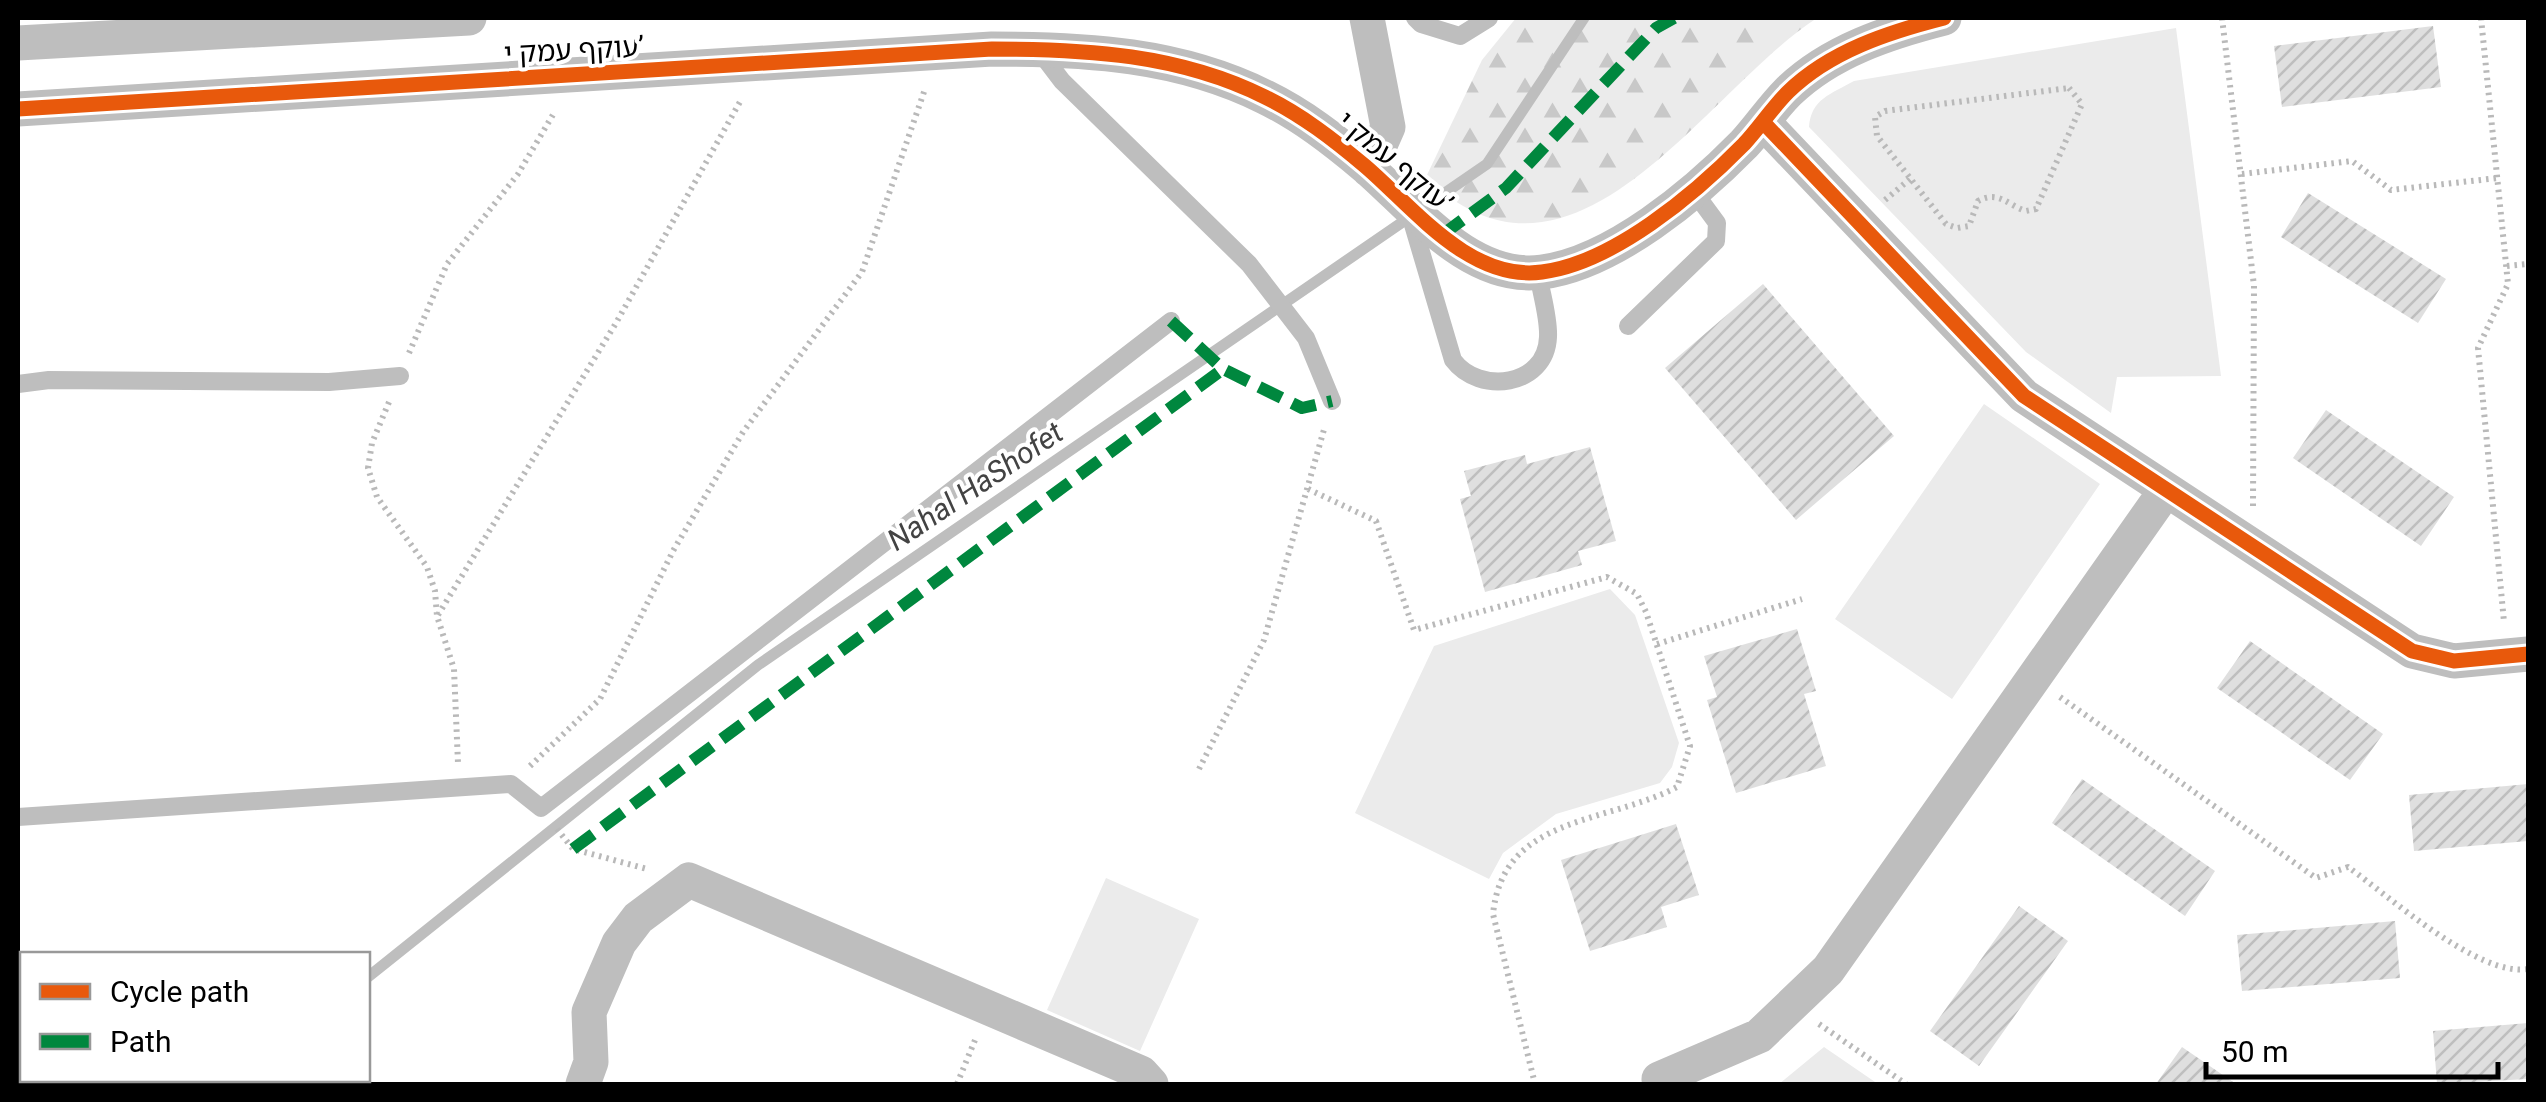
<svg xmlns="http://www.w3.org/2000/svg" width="2546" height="1102" font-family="Roboto,'Noto Sans Hebrew',sans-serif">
	<defs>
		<pattern id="forest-firs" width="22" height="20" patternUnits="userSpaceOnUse" patternTransform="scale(2.5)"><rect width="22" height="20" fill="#ebebeb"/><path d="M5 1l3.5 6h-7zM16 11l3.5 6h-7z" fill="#c8c8c8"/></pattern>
		<pattern id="building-hatch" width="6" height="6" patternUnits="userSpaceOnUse" patternTransform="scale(2.5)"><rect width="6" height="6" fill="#dfdfdf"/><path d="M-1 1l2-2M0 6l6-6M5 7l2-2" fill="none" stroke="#bebebe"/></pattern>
	</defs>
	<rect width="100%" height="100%" fill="#fff"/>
	<!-- green -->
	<path fill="#ebebeb" d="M2176,28l45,348 -104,1 -6,36 -85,-61 -217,-225c2,-28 22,-33 45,-46z
		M1984,404l116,80 -148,215 -117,-80z
		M1610,589l25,26 44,128 -7,24 -12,16 -104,31 -53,39 -14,26 -134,-66 79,-167z
		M1106,878l93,41 -59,132 -93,-41z
		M1824,1047l54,37h-99z"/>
	<!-- forest -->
	<path fill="url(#forest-firs)" d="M1516,18h301c-112,72 -244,303 -391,159l56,-117z"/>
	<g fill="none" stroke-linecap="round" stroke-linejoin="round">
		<!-- stream -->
		<path stroke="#bebebe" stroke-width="11" d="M368,977l390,-312 729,-501 97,-146
			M230,1084l8,-4"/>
	</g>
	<!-- building -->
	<path fill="url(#building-hatch)" d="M2433,26l8,61 -159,20 -8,-61z
		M2308,193l138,86 -28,44 -137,-86z
		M1763,284l131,152 -98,84 -131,-152z
		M2326,410l128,87 -33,49 -128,-88z
		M1590,447l26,94 -38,10 4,14 -97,27 -25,-93 11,-3 -7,-25 61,-16 2,9z
		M1797,629l19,62 -12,3 22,72 -90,27 -29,-93 10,-3 -13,-41z
		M2250,641l133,93 -33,46 -133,-92z
		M2082,779l133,92 -30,45 -133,-93z
		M2528,784v57l-114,10 -5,-56z
		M1676,824l23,71 -38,12 6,20 -77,24 -29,-91z
		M2019,906l49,35 -89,125 -49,-35z
		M2395,921l5,57 -158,13 -5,-56z
		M2528,1023v56l-91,5 -4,-53z
		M2182,1047l54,37h-80z"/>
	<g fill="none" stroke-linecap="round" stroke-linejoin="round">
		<!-- path -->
		<path stroke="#b9b9b9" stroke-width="6" stroke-dasharray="2.5 5" stroke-linecap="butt" d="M2222,18l32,268 -1,220
			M2481,18l27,266 -30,64 26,274
			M2069,88l13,16 -46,105 -10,2c-19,-6 -27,-21 -48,-10l-9,25 -12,2 -11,-4 -69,-88 -2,-19 10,-6z
			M2242,174l110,-13 39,29 107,-12
			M1885,200l25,-21
			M2507,266l21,-2
			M409,353l38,-89 71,-90 36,-61
			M389,402l-17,41 -4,25 9,29 50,70 8,24 2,25 17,53 4,94
			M1308,489l68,32 38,109 193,-53 30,17 9,18 44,134 -13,41c-70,37 -174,28 -184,127l42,170
			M438,615l178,-292 125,-223
			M1657,644l145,-45
			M2060,697l256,181 32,-11c41,29 130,110 180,102
			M530,766l70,-67 73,-148 70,-119 119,-160 63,-183
			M1199,769l65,-129 61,-214
			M557,829l16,20 74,20
			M1819,1024l87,60
			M957,1084l18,-44"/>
		<!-- lane -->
		<path stroke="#bebebe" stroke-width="18" d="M1415,18l6,6 39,12 29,-18
			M1040,52l22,29 187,183 57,74 26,63
			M1411,218l42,142c26,35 93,27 95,-23 1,-20 -7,-44 -10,-64
			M1628,326l88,-85 1,-18 -25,-34
			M18,384l31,-4 280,2 71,-6
			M18,817l493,-33 30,24 630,-487"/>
		<!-- street -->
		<path stroke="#bebebe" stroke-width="35" d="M1367,18l21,109 -19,43
			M18,43l451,-25
			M18,109l974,-60c94,0 187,5 273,48 37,18 69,43 100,69 48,41 105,116 177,106 71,-9 153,-78 202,-128 15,-16 28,-36 44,-52 42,-41 101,-60 156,-74
			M1763,122l261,274 388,255 42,10 74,-7
			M583,1084l8,-22 -2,-50 30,-69 19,-25 51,-38 452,193 10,11
			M1660,1084l-1,-5 100,-43 69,-66 338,-480"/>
		<!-- quiet -->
		<path stroke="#00873e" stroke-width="12" stroke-dasharray="25 12" stroke-linecap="butt" d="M1442,235l64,-47 150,-160 18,-10
			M1171,321l52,48 79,39 30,-7
			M573,849l650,-480"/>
		<defs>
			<path id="cycleway" d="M18,109l974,-60c94,0 187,5 273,48 37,18 69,43 100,69 48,41 105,116 177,106 71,-9 153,-78 202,-128 15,-16 28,-36 44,-52 42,-41 101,-60 156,-74
				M1763,122l261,274 388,255 42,10 74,-7"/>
		</defs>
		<!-- cycleway casing -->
		<use href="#cycleway" stroke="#fff" stroke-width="21"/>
		<!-- cycleway -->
		<use href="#cycleway" stroke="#e8590c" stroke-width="15"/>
	</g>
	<g text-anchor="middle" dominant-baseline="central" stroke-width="8" stroke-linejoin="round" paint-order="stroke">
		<!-- street labels -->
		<g font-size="28" fill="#000" stroke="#fff">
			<text transform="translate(574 50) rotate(-3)">עוקף עמק י’</text>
			<text transform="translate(1395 162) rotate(40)">עוקף עמק י’</text>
		</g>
		<!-- water labels -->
		<g font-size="30" font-style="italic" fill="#434343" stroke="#fff">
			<text transform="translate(975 486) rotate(-34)">Nahal HaShofet</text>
		</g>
	</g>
	<!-- border -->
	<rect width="2546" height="1102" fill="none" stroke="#000000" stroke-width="40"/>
	<!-- legend -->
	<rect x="20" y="952" width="350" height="130" fill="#ffffff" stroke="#999999" stroke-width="2.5"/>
	<rect x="40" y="984" width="50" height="15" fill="#e8590c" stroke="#999999" stroke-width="2.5"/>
	<text x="110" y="1002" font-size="30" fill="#000000">Cycle path</text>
	<rect x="40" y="1034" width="50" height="15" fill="#00873e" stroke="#999999" stroke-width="2.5"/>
	<text x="110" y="1052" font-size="30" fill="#000000">Path</text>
	<!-- scale -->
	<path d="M2206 1062v15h292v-15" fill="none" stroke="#000000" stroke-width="5"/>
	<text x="2221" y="1062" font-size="30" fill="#000000" stroke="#ffffff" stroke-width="8" paint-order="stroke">50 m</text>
</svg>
